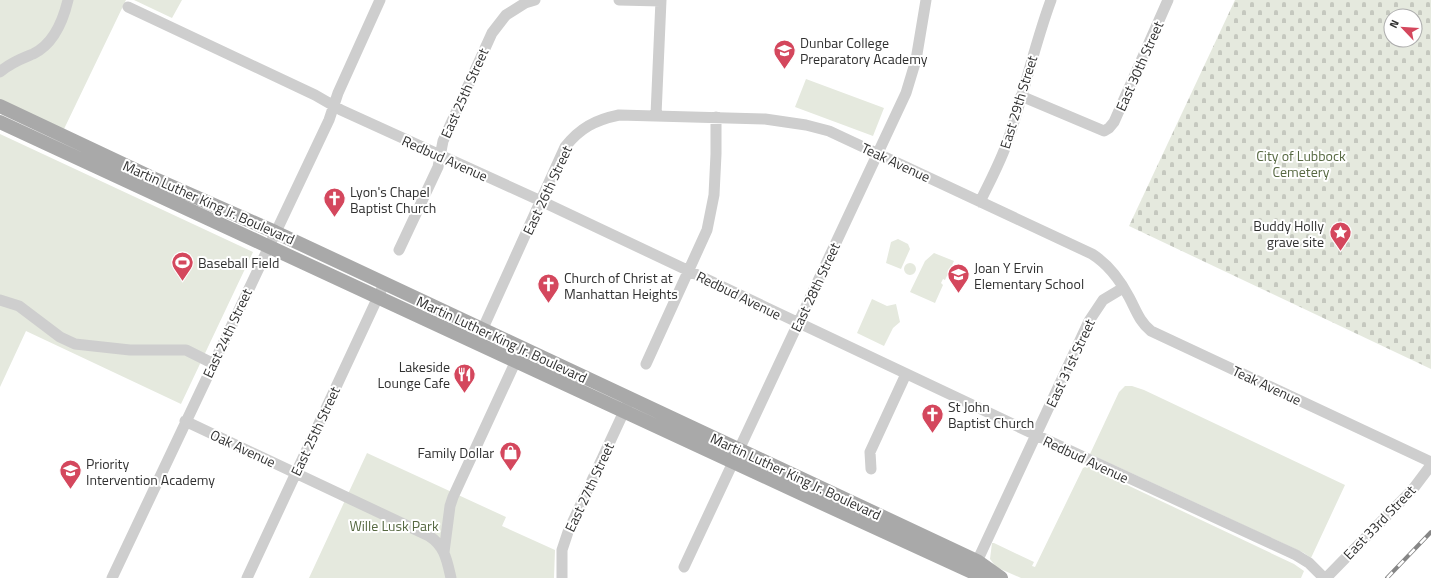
<svg xmlns="http://www.w3.org/2000/svg" width="1431" height="578" font-family="'Titillium Web',sans-serif">
	<defs>
		<pattern id="cemetery-stones" width="16" height="16" patternUnits="userSpaceOnUse"><rect width="16" height="16" fill="#e5e9de"/><path d="M2 7V4a2 2 0 0 1 4 0v3zM10 15v-3a2 2 0 0 1 4 0v3z" fill="#c5c8bf"/></pattern>
	</defs>
	<rect width="100%" height="100%" fill="#fff"/>
	<!-- green -->
	<path fill="#e5e9de" d="M0,0h126l-62,129 -64,-28z
		M134,0h48l-10,18z
		M806,79l78,29 -11,28 -78,-29z
		M0,134l253,118 -72,152 -155,-73 -26,56z
		M898,239l10,5 2,5 -9,20 -15,-6 5,-21z
		M934,253l20,8 -9,19 -2,-1 -2,4 2,2 -8,18 -25,-11 15,-31z
		M904 269a6 6 0 1 1 12 0a6 6 0 1 1-12 0Z
		M872,299l15,7 9,-2 4,18 -7,6 -9,18 -27,-13z
		M1125,386h7l12,4 201,95 -34,73 -7,-5 -214,-99 29,-62z
		M367,453l139,64 -4,9 53,24 -1,28h-245z
		M1087,466l207,98 10,7 -3,7h-280l-25,-11 -6,-8 2,-16h2l40,19 -2,4 3,1 48,-99z"/>
	<!-- cemetery -->
	<path fill="url(#cemetery-stones)" fill-rule="evenodd" d="M1235,0h196v369l-302,-143zM1391,16h24v24h-24z"/>
	<g fill="none" stroke-linecap="round" stroke-linejoin="round">
		<!-- minor -->
		<path stroke="#cecece" stroke-width="11" d="M619,0l42,1
			M128,7l187,88 26,15 200,91 495,234 260,120 13,8 15,15
			M0,72c10,-9 21,-13 33,-18 21,-10 30,-33 35,-54
			M1021,96l83,35 5,-3 5,-6 54,-122
			M656,115l5,-115
			M980,202c10,-21 21,-41 28,-62 16,-46 26,-94 43,-140
			M399,250l39,-83 5,-26 49,-108 14,-18 19,-12 10,-3
			M0,300l19,6 41,31 15,7 55,6h56l26,13
			M479,337l86,-190c15,-19 30,-27 54,-32l146,4 41,6 23,6 263,123c16,10 28,26 37,43 7,13 10,24 22,34l280,131
			M646,364l61,-134 7,-35 2,-41v-37
			M185,421l244,115c16,10 18,25 22,42
			M871,469l-1,-17 36,-78
			M444,552l6,-46 3,-9 66,-143
			M684,567l222,-474 10,-33 10,-60
			M974,568l115,-247 14,-21 20,-12
			M112,578l217,-458 9,-27 42,-93
			M247,578l137,-294
			M562,578v-28l6,-18 59,-127
			M1326,578l87,-89 18,-24"/>
		<!-- major -->
		<path stroke="#a9a9a9" stroke-width="14" d="M0,106l157,74 118,52 702,329 24,17
			M0,122l841,390 131,60 22,6"/>
		<defs>
			<path id="rail" d="M1387,578l44,-46"/>
		</defs>
		<!-- rail casing -->
		<use href="#rail" stroke="#868686" stroke-width="4"/>
		<!-- rail -->
		<use href="#rail" stroke="#fff" stroke-width="2.5" stroke-dasharray="8" stroke-linecap="butt"/>
	</g>
	<!-- icons -->
	<defs>
		<symbol id="school-pin" viewBox="-11 -11 22 30"><path d="M0 17L-7.5 6A9.5 9.5 0 1 1 7.5 6Z" fill="#d4475d" stroke="#fff"/><path d="M0-5L7-2L0 1L-7-2ZM-4 1L0 2.5L4 1V4Q0 6-4 4Z" fill="#fff"/></symbol>
		<symbol id="church-pin" viewBox="-11 -11 22 30"><path d="M0 17L-7.5 6A9.5 9.5 0 1 1 7.5 6Z" fill="#d4475d" stroke="#fff"/><path d="M-1.2-6h2.4v3.5h3.3v2.4h-3.3V6h-2.4V-.1h-3.3v-2.4h3.3Z" fill="#fff"/></symbol>
		<symbol id="sight-pin" viewBox="-11 -11 22 30"><path d="M0 17L-7.5 6A9.5 9.5 0 1 1 7.5 6Z" fill="#d4475d" stroke="#fff"/><path d="M0-6L1.8-2.2L6-1.7L2.9 1.2L3.7 5.4L0 3.3L-3.7 5.4L-2.9 1.2L-6-1.7L-1.8-2.2Z" fill="#fff"/></symbol>
		<symbol id="stadium-pin" viewBox="-11 -11 22 30"><path d="M0 17L-7.5 6A9.5 9.5 0 1 1 7.5 6Z" fill="#d4475d" stroke="#fff"/><path d="M0-5a6.5 5 0 1 0 0 10a6.5 5 0 1 0 0-10ZM-3.5-1.8h7v3.6h-7Z" fill="#fff"/></symbol>
		<symbol id="restaurant-pin" viewBox="-11 -11 22 30"><path d="M0 17L-7.5 6A9.5 9.5 0 1 1 7.5 6Z" fill="#d4475d" stroke="#fff"/><path d="M-5-6h1v4h1v-4h1v4h1v-4h1v5L-1.5 .5V6h-2V.5L-5-1ZM5-6V6H3V1.5H1.5Q1.5-4 5-6Z" fill="#fff"/></symbol>
		<symbol id="shop-pin" viewBox="-11 -11 22 30"><path d="M0 17L-7.5 6A9.5 9.5 0 1 1 7.5 6Z" fill="#d4475d" stroke="#fff"/><path d="M-5-2.5h2.3a2.7 3.5 0 0 1 5.4 0H5L5.5 6h-11ZM-1.5-2.5h3a1.5 2.3 0 0 0-3 0Z" fill="#fff"/></symbol>
	</defs>
	<g fill-rule="evenodd">
		<use href="#school-pin" x="772" y="38" width="25" height="34"/>
		<use href="#church-pin" x="322" y="186" width="25" height="34"/>
		<use href="#sight-pin" x="1328" y="220" width="25" height="34"/>
		<use href="#stadium-pin" x="170" y="250" width="25" height="34"/>
		<use href="#school-pin" x="946" y="262" width="25" height="34"/>
		<use href="#church-pin" x="536" y="272" width="25" height="34"/>
		<use href="#restaurant-pin" x="452" y="362" width="25" height="34"/>
		<use href="#church-pin" x="920" y="402" width="25" height="34"/>
		<use href="#shop-pin" x="498" y="440" width="25" height="34"/>
		<use href="#school-pin" x="58" y="458" width="25" height="34"/>
	</g>
	<g text-anchor="middle" dominant-baseline="central" stroke-width="4" stroke-linejoin="round" paint-order="stroke">
		<!-- poi labels -->
		<g font-size="14" fill="#313131" stroke="#fff" text-anchor="start">
			<text x="800" y="42">Dunbar College<tspan x="800" dy="16">Preparatory Academy</tspan></text>
			<text x="350" y="191">Lyon's Chapel<tspan x="350" dy="16">Baptist Church</tspan></text>
			<text x="1324" y="225" text-anchor="end">Buddy Holly<tspan x="1324" dy="16">grave site</tspan></text>
			<text x="198" y="262">Baseball Field</text>
			<text x="974" y="267">Joan Y Ervin<tspan x="974" dy="16">Elementary School</tspan></text>
			<text x="564" y="277">Church of Christ at<tspan x="564" dy="16">Manhattan Heights</tspan></text>
			<text x="450" y="366" text-anchor="end">Lakeside<tspan x="450" dy="16">Lounge Cafe</tspan></text>
			<text x="948" y="406">St John<tspan x="948" dy="16">Baptist Church</tspan></text>
			<text x="494" y="452" text-anchor="end">Family Dollar</text>
			<text x="86" y="463">Priority<tspan x="86" dy="16">Intervention Academy</tspan></text>
		</g>
		<!-- street labels -->
		<g font-size="14" fill="#313131" stroke="#fff">
			<text transform="translate(1139 66) rotate(-66)">East 30th Street</text>
			<text transform="translate(464 93) rotate(-66)">East 25th Street</text>
			<text transform="translate(1018 102) rotate(-73)">East 29th Street</text>
			<text transform="translate(445 158) rotate(24)">Redbud Avenue</text>
			<text transform="translate(896 162) rotate(25)">Teak Avenue</text>
			<text transform="translate(547 190) rotate(-65)">East 26th Street</text>
			<text transform="translate(209 202) rotate(24)">Martin Luther King Jr. Boulevard</text>
			<text transform="translate(815 287) rotate(-65)">East 28th Street</text>
			<text transform="translate(739 295) rotate(26)">Redbud Avenue</text>
			<text transform="translate(227 333) rotate(-65)">East 24th Street</text>
			<text transform="translate(502 339) rotate(25)">Martin Luther King Jr. Boulevard</text>
			<text transform="translate(1070 363) rotate(-65)">East 31st Street</text>
			<text transform="translate(1267 385) rotate(25)">Teak Avenue</text>
			<text transform="translate(315 431) rotate(-65)">East 25th Street</text>
			<text transform="translate(243 448) rotate(25)">Oak Avenue</text>
			<text transform="translate(1086 459) rotate(25)">Redbud Avenue</text>
			<text transform="translate(796 476) rotate(25)">Martin Luther King Jr. Boulevard</text>
			<text transform="translate(589 487) rotate(-65)">East 27th Street</text>
			<text transform="translate(1379 522) rotate(-46)">East 33rd Street</text>
		</g>
		<!-- park labels -->
		<g font-size="14" fill="#576942" stroke="#fff">
			<text x="1301" y="155">City of Lubbock<tspan x="1301" dy="16">Cemetery</tspan></text>
			<text x="394" y="525">Wille Lusk Park</text>
		</g>
	</g>
	<!-- north arrow -->
	<g transform="translate(1403 28) rotate(295)"><circle r="19" fill="#ffffff" stroke="#adadad"/>
	<path d="M0-3L7 15L0 10L-7 15Z" fill="#d4475d"/>
	<text y="-6" font-size="11" font-weight="bold" text-anchor="middle" fill="#313131">N</text>
	</g>
</svg>
